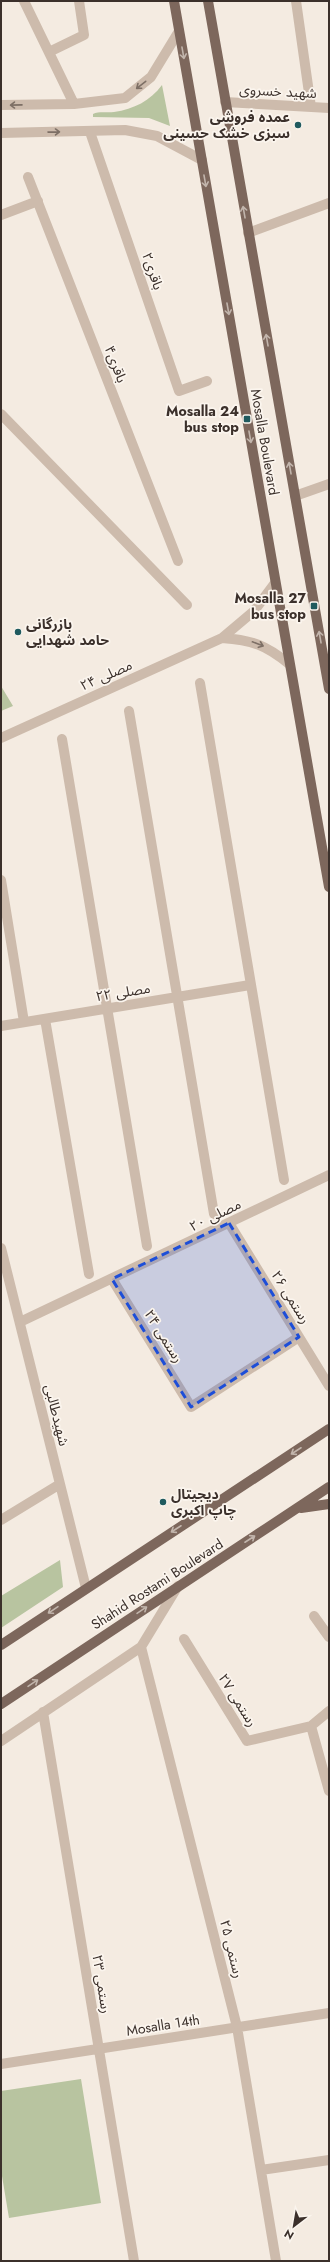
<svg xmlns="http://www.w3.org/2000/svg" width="330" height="2262" font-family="Jost,'Noto Sans Arabic',sans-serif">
	<rect width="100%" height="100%" fill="#f4ebe1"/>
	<!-- green -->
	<path fill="#b8c4a0" d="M162,85l8,41 -21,-8 -56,-1v-3c6,-3 14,-1 21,-2 20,-3 36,-11 48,-27z
		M1,686l12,20 -12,5z
		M60,1560l3,27 -62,41v-32z
		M81,2079l20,124 -92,15 -8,-48v-79z"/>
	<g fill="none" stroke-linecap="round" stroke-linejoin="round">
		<!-- minor -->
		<path stroke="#cdbbac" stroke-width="10" d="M24,1l50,103
			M296,1l15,106
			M49,52l35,-17 -5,-34
			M225,102l104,6
			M1,105l73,-1 51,-6 26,-21 28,-46
			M90,132l89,259 28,-10
			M1,133l124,-3 32,6 45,24
			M28,177l150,384
			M1,215l37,-14
			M248,233l81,-30
			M1,414l186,191
			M295,496l34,-12
			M222,638c30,2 44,7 67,26
			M200,683l84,497
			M129,711l85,503
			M1,738l221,-100 32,-27 21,-28
			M62,739l85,507
			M1,880l23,142
			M45,1019l44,255
			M1,1026l249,-41
			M229,1223l100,163
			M1,1248l85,340
			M112,1279l79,128 108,-70
			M20,1322l309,-147
			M1,1520l59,-36
			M314,1616l15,21
			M184,1639l63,102 64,-15 18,-15
			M141,1647l96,380 39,234
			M43,1712l91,549
			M311,1726l18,65
			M1,1741l140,-94 37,-61
			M1,2064l328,-51
			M261,2170l68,-10"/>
		<!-- major -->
		<path stroke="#7d675c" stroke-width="10" d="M174,1l155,886
			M208,1l121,688
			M301,1508l28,-4
			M1,1645l328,-216
			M1,1704l328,-217"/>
	</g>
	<!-- one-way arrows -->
	<defs><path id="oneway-shaft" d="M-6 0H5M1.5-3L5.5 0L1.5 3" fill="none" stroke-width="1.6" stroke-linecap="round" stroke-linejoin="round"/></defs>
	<g stroke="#c2b5ac">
		<use href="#oneway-shaft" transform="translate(183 53) rotate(80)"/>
		<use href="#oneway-shaft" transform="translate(205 181) rotate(80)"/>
		<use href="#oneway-shaft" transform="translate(244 212) rotate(-100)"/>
		<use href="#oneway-shaft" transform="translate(228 309) rotate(80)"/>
		<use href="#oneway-shaft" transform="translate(267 340) rotate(-100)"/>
		<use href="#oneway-shaft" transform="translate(250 437) rotate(80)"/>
		<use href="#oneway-shaft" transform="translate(290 468) rotate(-100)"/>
		<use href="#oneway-shaft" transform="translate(320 637) rotate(-100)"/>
		<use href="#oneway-shaft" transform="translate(296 1451) rotate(147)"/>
		<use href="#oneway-shaft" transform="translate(176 1529) rotate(147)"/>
		<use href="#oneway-shaft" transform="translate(250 1539) rotate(-33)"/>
		<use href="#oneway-shaft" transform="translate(53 1610) rotate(146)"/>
		<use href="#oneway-shaft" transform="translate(142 1610) rotate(-34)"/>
		<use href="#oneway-shaft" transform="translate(33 1683) rotate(-34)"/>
	</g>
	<g stroke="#7d6f65">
		<use href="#oneway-shaft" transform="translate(141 85) rotate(142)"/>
		<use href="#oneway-shaft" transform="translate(16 105) rotate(179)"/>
		<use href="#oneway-shaft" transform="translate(54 132) rotate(-1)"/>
		<use href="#oneway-shaft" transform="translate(258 644) rotate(21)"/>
	</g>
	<!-- marked area -->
	<path fill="#1d4ed8" fill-opacity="0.2" stroke="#1d4ed8" stroke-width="3" stroke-dasharray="8 5" stroke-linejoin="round" d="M229,1223l70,114 -108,70 -79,-128z"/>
	<!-- markers -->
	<g fill="#1f5a5e" stroke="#fbf5ee" stroke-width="1.5">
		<circle cx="298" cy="125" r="4"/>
		<rect x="243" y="415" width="8" height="8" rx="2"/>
		<rect x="310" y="602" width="8" height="8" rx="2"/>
		<circle cx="18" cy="632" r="4"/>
		<circle cx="163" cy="1502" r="4"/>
	</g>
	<g text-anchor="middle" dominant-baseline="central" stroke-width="3.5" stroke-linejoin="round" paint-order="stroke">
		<!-- street labels -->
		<g font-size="14" fill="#3b302b" stroke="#fbf5ee">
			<text transform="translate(278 91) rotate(3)">شهید خسروی</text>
			<text transform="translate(153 271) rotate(71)">باقری۲</text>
			<text transform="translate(116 364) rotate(69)">باقری۴</text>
			<text transform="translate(265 442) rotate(80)">Mosalla Boulevard</text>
			<text transform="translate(106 675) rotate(-24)">مصلی ۲۴</text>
			<text transform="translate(123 992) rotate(-9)">مصلی ۲۲</text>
			<text transform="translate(215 1215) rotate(-26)">مصلی ۲۰</text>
			<text transform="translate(291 1297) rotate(58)">رستمی ۲۶</text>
			<text transform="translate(164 1336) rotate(58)">رستمی ۲۴</text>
			<text transform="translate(57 1415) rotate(76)">شهیدطالبی</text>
			<text transform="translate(157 1584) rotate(-33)">Shahid Rostami Boulevard</text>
			<text transform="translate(238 1700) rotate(58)">رستمی ۲۷</text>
			<text transform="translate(232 1949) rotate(76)">رستمی ۲۵</text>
			<text transform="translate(102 1984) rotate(81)">رستمی ۲۳</text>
			<text transform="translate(163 2025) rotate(-9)">Mosalla 14th</text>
		</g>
		<!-- poi labels -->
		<g font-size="14" font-weight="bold" fill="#3b302b" stroke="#fbf5ee" text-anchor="end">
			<text x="290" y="117">عمده فروشی<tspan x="290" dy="16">سبزی خشک حسینی</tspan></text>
			<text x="239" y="411">Mosalla 24<tspan x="239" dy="16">bus stop</tspan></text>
			<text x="306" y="598">Mosalla 27<tspan x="306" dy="16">bus stop</tspan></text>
			<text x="26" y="624" text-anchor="start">بازرگانی<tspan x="26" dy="16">حامد شهدایی</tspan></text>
			<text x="171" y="1494" text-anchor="start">دیجیتال<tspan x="171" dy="16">چاپ اکبری</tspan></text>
		</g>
	</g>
	<!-- border -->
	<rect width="330" height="2262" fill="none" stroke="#3b302b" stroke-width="4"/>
	<!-- north arrow -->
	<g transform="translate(294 2226) rotate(211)" stroke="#fbf5ee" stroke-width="3" paint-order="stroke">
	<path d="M0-3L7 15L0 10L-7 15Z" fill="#3b302b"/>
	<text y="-6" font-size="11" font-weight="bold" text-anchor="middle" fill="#3b302b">N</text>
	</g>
</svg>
